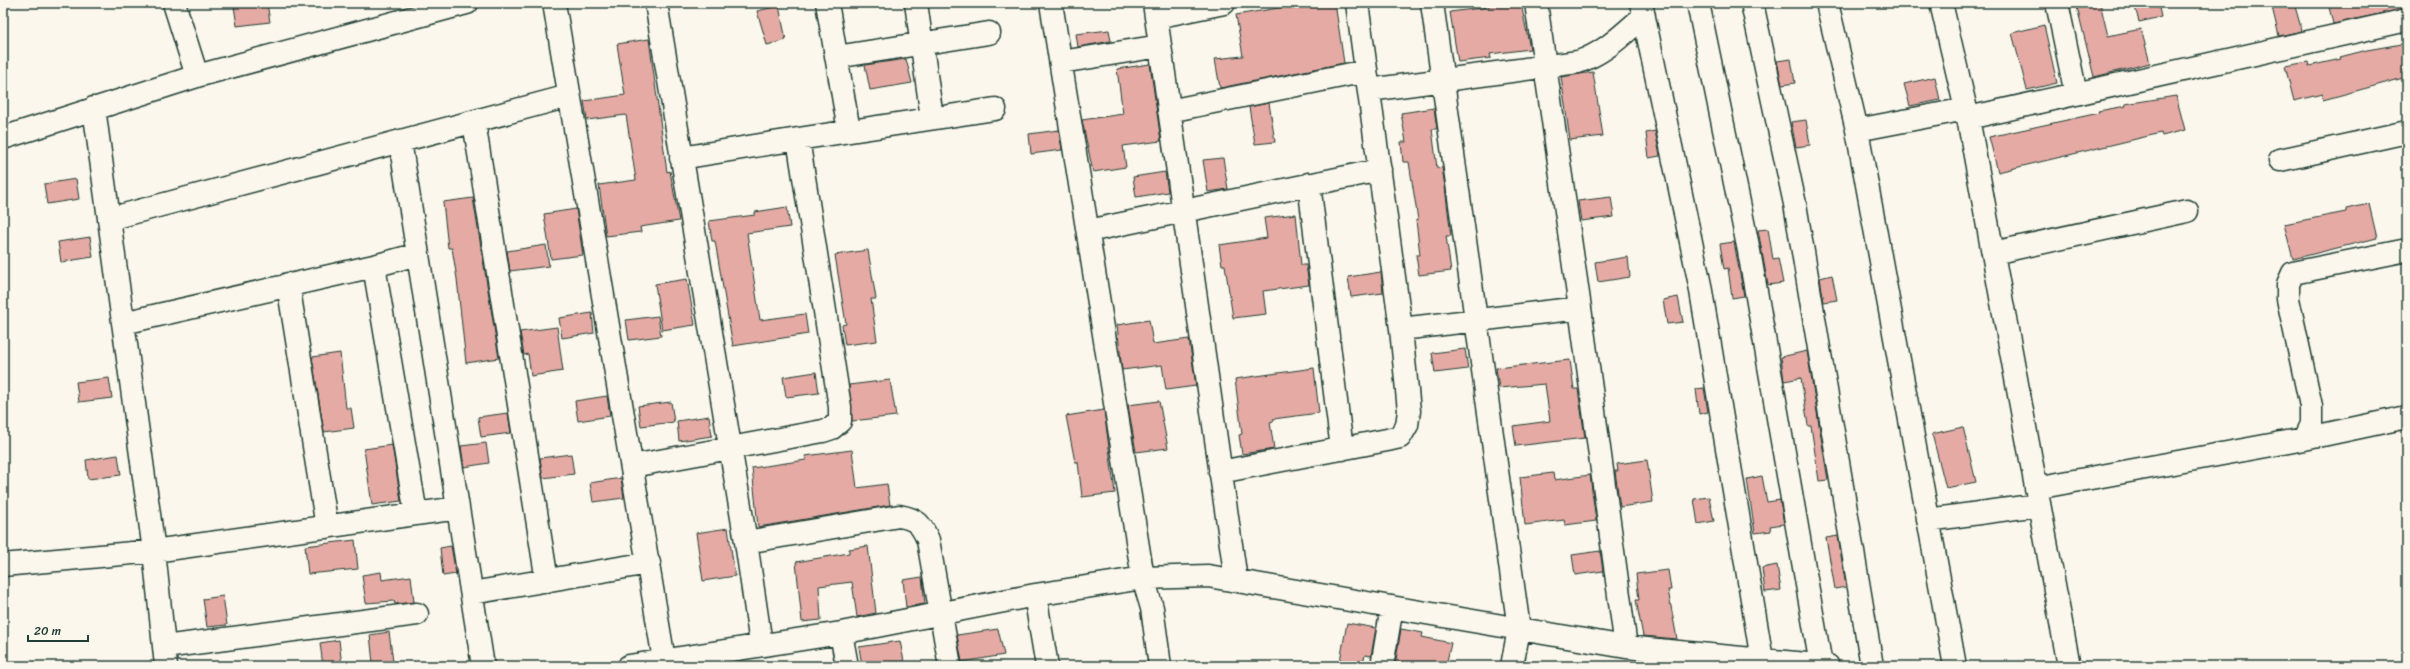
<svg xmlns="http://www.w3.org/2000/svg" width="2410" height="669" font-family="Sriracha,sans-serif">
	<rect width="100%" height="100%" fill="#fbf7ec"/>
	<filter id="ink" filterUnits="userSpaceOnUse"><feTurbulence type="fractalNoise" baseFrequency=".025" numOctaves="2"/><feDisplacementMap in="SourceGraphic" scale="8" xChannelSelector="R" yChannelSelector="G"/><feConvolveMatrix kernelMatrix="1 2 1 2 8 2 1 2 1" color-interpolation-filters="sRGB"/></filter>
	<g filter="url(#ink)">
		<!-- building -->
		<path fill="#e5aaa3" stroke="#1f3d34" d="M254,3h13l3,19 -33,4 -3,-20z
			M1290,3h45l9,60 -124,25 -5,-29 28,-3 -7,-41 54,-9z
			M1488,3h33l9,46 -40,5 1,4 -33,4 -8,-50 39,-5z
			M2076,3h24l8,33 33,-7 9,34 -56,14z
			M2134,3h24l3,14 -22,5z
			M2271,3h23l8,28 -23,5z
			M2328,3h79v5l-74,16z
			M779,6l7,34 -19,5 -10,-34z
			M2044,25l13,58 -30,7 -15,-57z
			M1109,30l2,11 -33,6 -2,-13z
			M649,39l18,133 3,-1 9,50 -39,6 1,5 -35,4 -7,-51 37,-5 -10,-65 -39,5 -3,-19 41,-6 -8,-51z
			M2407,43v34l-84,23 -1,-6 -28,7 -9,-35 23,-4 1,4 32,-7 -1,-2 27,-7z
			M906,59l6,24 -42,7 -5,-25z
			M1791,59l4,24 -13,2 -5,-24z
			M1150,64l11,77 -38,5 3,21 -33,5 -11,-52 41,-6 -6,-45z
			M1593,72l10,64 -33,4 -9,-63z
			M1935,77l5,23 -30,6 -6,-22z
			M2176,96l9,34 -23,6 -1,-3 -163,39 -9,-35 110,-24 -1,-2 28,-5 -1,-2z
			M1269,103l6,39 -20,2 -6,-37z
			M1434,108l3,21h-5l5,39 5,-1 3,20 6,49h-5l5,35 -32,4 -3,-20h4l-4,-35h2l-9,-58h-6l-2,-20h5l-5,-29z
			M1806,120l4,25 -14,2 -5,-25z
			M1059,130l3,20 -31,4 -2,-20z
			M1655,131l5,25 -11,2 -3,-25z
			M1223,158l5,31 -20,3 -5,-32z
			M1165,172l3,20 -32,5 -3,-20z
			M76,179l3,20 -32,5 -3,-20z
			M1611,197l3,20 -33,4 -3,-20z
			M473,198l26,160 -33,5 -9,-84 -5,-31h-4l-5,-46z
			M2369,204l8,34 -84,21 -9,-35 62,-12v-3z
			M787,207l3,20 -43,6 13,87 45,-6 3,20 -75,12 -18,-105h-3l-3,-20 46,-6v-3z
			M576,209l7,46 -32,4 -7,-45z
			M1296,214l5,51h5l3,20 -46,6 3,23 -33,4 -8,-53h-3l-3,-20 48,-7 -3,-20z
			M1768,229l5,30 5,-1 5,25 -15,2 -10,-55z
			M90,237l3,20 -32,5 -3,-20z
			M1734,242l10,54 -12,2 -4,-30 -4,1 -4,-25z
			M546,245l3,21 -39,5 -3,-20z
			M868,250l8,49h-5l6,42 -32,4 -3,-20 4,-1 -11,-69z
			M1628,257l2,20 -32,5 -3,-20z
			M1381,272l2,21 -32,4 -3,-20z
			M1832,275l5,25 -13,2 -4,-24z
			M687,279l8,46 -33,5 -7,-46z
			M1678,297l5,25 -16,2 -4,-24z
			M592,313l2,20 -32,5 -3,-20z
			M658,316l3,20 -32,4 -3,-20z
			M1149,320l4,24 36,-5 7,47 -30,4 -4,-25 -40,5 -5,-45z
			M557,327l6,44 -32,5 -3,-22 -4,1 -4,-23z
			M1465,349l3,20 -33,4 -3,-20z
			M1807,351l21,129 -9,1 -8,-55h-3l-7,-48 -17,3 -3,-24z
			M340,353l6,55h5l3,20 -30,4 -12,-75z
			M1570,360l4,29h4l7,49 -69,8 -3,-20 37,-5 -5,-37 -46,4 -3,-20z
			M1314,368l5,45 -46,6 1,2 -4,1 4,27 -32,5 -3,-19 3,-1 -7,-55z
			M816,372l3,21 -33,4 -3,-20z
			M109,378l3,20 -33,4 -3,-20z
			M890,380l6,36 -44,5 -3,-36z
			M1704,388l4,24 -9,2 -3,-25z
			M607,396l3,20 -32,5 -3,-20z
			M1159,401l9,47 -32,4 -8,-47z
			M671,402l3,20 -33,4 -3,-20z
			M1104,410l11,83 -33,4 -4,-35h-3l-9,-46z
			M508,413l3,20 -30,4 -3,-20z
			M709,416l3,20 -33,5 -2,-20z
			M1963,427l13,55 -30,6 -14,-54z
			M486,443l3,20 -25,4 -3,-21z
			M392,445l9,56 -29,4 -8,-56z
			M852,450l5,38 30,-4 3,21 -132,22 -6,-59 54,-8 -1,-4z
			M571,454l3,20 -31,4 -3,-20z
			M118,455l3,20 -33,4 -2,-19z
			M1647,460l6,42 -33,5 -5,-36h3l-1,-7z
			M1553,473l1,7 36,-5 6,46 -31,4 -1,-5 -39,5 -5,-48z
			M1762,476l5,26 13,-2 4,24 -14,2 1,5 -16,2 -8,-54z
			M621,478l3,20 -31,4 -3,-19z
			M1709,497l5,24 -16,3 -4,-25z
			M728,528l7,48 -32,5 -7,-48z
			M1838,536l8,51 -11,2 -9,-51z
			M355,540l3,29 -50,5 -3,-28z
			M451,546l5,28 -13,2 -3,-28z
			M868,546l8,67 -19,4 -5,-35 -33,4 2,34 -19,2 -6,-60 53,-9v-4z
			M1600,551l3,20 -28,4 -3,-20z
			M1777,565l4,25 -16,2 -3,-24z
			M1668,570l3,20h-3l9,49 -34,-3 -7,-36h3l-3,-26z
			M381,572l1,8 29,-4 3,26 -19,2 -1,-3 -28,2 -4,-28z
			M922,577l3,27 -19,3 -3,-27z
			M223,596l4,29 -20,2 -4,-28z
			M1347,623l29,5 -5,28 -6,-1 -3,11h-23z
			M998,629l6,26 -42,7 -5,-27z
			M1401,629l22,4 -1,4 29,6 -5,23h-51z
			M389,632l4,30 -20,1 -3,-28z
			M339,640l3,26h-19l-3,-23z
			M900,641l5,25h-43l-3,-19z"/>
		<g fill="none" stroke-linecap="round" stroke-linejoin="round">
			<defs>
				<path id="minor" d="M174,3l23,73
					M554,3l111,663
					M656,3l90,539 15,102
					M827,3l22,128
					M916,3l16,115
					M1051,3l92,575 9,30 8,58
					M1154,3l82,577
					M1432,3l87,626 -7,37
					M1536,3l44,305 46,339
					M1641,3l59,282 63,381
					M1698,3l51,248 72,414
					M1752,3l43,201 77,462
					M1827,3l30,127 98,536
					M1941,3l27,115 101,548
					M2057,3l19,91
					M1156,17l68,-14
					M836,57l153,-24
					M1061,62l99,-16
					M1369,90l209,-28c27,-9 45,-28 66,-46
					M94,108l60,443 12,115
					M1169,111l197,-40
					M1968,118l439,-98
					M474,122l73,459
					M1857,130l109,-21
					M3,138l194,-62 270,-73
					M798,139l197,-30
					M400,141l83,525
					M2280,160l127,-28
					M1309,184l33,265
					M109,219l460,-123
					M1088,231l292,-61
					M1993,253l194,-42
					M374,266l42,248
					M288,284l39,243
					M123,323l251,-57 44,-12
					M1401,329l179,-21
					M2304,439l103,-22
					M632,466l191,-35 9,-3 8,-7v-14l-42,-268 -117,19
					M1220,472l167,-32 13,-3 7,-12 2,-14 -8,-82 -44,-326
					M2036,488l268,-49 7,-15v-18l-23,-107v-15l5,-11 114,-23
					M1928,520l111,-15
					M746,542l153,-26c18,3 22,8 29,24l22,126
					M3,565l151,-14 304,-43
					M472,593l177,-30
					M1035,595l12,71
					M841,633l6,33
					M164,647l253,-33
					M629,666l212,-33 194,-38 108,-17 65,-2 418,71 202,19
					M1382,666l10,-59"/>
			</defs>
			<!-- minor casing -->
			<use href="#minor" stroke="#1f3d34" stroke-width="25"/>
			<!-- minor -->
			<use href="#minor" stroke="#fbf7ec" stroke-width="22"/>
		</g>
	</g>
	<!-- margin -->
	<rect width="2410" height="669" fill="none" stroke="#fbf7ec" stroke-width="16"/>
	<rect x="8" y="8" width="2394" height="653" fill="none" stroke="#1f3d34" stroke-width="1.5" filter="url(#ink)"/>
	<!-- scale -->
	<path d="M28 635v6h60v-6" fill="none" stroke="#1f3d34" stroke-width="2"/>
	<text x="34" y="635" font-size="12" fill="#1f3d34" stroke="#fbf7ec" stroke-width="3" paint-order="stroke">20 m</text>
</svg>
